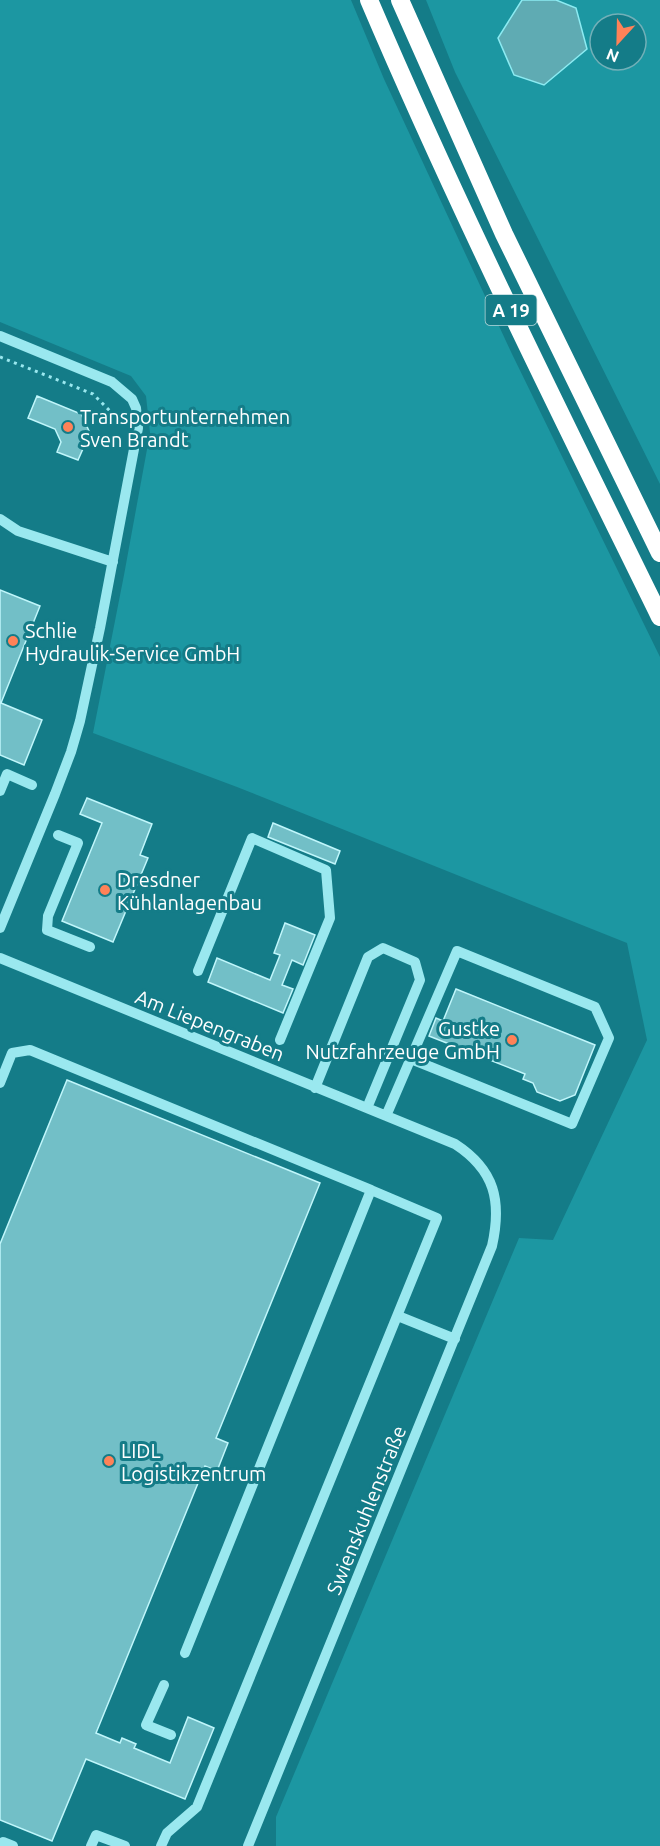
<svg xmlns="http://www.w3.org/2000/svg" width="660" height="1846" font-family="Ubuntu,sans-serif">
	<rect width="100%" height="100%" fill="#147c88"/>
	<!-- green -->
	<path fill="#1c97a2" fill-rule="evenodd" d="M0,0h351l33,79 128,275 148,303v1189h-384v-29l243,-579 34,2 94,-200 -20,-97 -390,-156 -144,-54 31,-158 26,-142 -4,-37 -15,-20 -131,-54z
		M426,0h234v484l-205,-412zM600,24h36v36h-36z"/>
	<!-- water -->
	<path fill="#5fabb3" stroke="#8cebf2" stroke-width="1.5" d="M522,0h34l20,8 11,41 -43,36 -30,-10 -16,-37z"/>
	<!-- building -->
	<path fill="#72bfc7" stroke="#c0f6fb" stroke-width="1.5" d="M37,396l44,18 9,19 -12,27 -21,-8 4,-10 -6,-13 -27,-11z
		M0,590l40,16 -39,97 41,17 -18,45 -24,-10z
		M87,798l65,26 -12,31 8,3 -35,84 -51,-21 40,-98 -22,-9z
		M273,823l67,28 -5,13 -67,-27z
		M285,923l30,12 -12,30 -11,-5 -10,25 11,4 -10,24 -75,-31 9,-24 53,22 10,-25 -6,-2z
		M456,989l139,56 -20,50 -15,6 -23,-9 -4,-9 -10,-4 2,-5 -96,-38 7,-18 7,3z
		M67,1080l253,103 -104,255 12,5 -11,28 -12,-5 -109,267 24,10 2,-5 14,6 -2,4 36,15 18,-46 26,11 -29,71 -99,-40 -34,82 -52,-21v-576z"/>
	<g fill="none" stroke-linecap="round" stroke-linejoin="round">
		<!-- path -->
		<path stroke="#9ae8ef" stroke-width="3" stroke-dasharray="3 4.5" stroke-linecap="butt" d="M0,357l93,37 20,20"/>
		<!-- minor -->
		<path stroke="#9ae8ef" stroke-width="10" d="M0,336l112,46 20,17 4,9 2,20 -38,200 -20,93 -9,31 -16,42 -55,134
			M0,519l18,12 95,31
			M0,791l7,-17 25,11
			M58,835l20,8 -30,73 -1,14 43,17
			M0,958l455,186c40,26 47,57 37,102l-244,600
			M198,971l54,-133 74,32 4,48 -50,122
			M0,1083l12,-30 18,-3 341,140 -186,463
			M315,1088l53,-131 15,-9 32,14 5,18 -53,128
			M386,1116l71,-165 138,56 14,31 -37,86 -161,-65
			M398,1316l57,23
			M164,1685l-18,40 25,10
			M2,1846l1,-4 10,4
			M91,1846l5,-11 29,11
			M161,1846l6,-13 30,-26 240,-589 -66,-28"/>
		<!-- highway -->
		<path stroke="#fff" stroke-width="18" d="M369,0c89,209 191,413 291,617
			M400,0l104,234 156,319"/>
	</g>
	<!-- markers -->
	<g fill="#ff8258" stroke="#147c88" stroke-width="2">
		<circle cx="68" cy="427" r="6"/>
		<circle cx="13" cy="641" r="6"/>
		<circle cx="105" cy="890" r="6"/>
		<circle cx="512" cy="1040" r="6"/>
		<circle cx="109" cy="1461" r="6"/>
	</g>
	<g text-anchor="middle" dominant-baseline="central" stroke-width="6" stroke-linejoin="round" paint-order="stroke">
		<!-- shield labels -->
		<rect fill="#147c88" stroke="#b8d8db" stroke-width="1.5" x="485.5" y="295" width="51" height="30" rx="4.5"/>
		<g font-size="18" font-weight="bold" fill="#fff">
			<text x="511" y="310">A 19</text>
		</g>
		<!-- poi labels -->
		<g font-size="20" fill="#fff" stroke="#147c88" text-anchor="start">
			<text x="80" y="416">Transportunternehmen<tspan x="80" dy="23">Sven Brandt</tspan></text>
			<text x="25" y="630">Schlie<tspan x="25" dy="23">Hydraulik-Service GmbH</tspan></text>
			<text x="117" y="879">Dresdner<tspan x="117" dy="23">Kühlanlagenbau</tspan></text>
			<text x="500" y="1028" text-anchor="end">Gustke<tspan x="500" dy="23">Nutzfahrzeuge GmbH</tspan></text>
			<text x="121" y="1450">LIDL<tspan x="121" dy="23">Logistikzentrum</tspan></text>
		</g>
		<!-- street labels -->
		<g font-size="20" fill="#fff" stroke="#147c88">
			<text transform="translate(210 1025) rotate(22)">Am Liepengraben</text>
			<text transform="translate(366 1510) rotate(-68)">Swienskuhlenstraße</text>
		</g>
	</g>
	<!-- north arrow -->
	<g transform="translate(618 42) rotate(202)"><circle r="28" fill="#147c88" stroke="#72b0b8" stroke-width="1.5"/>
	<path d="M0-4.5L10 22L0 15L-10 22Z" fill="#ff8258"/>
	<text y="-9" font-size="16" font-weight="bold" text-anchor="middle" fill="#ffffff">N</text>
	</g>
</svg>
